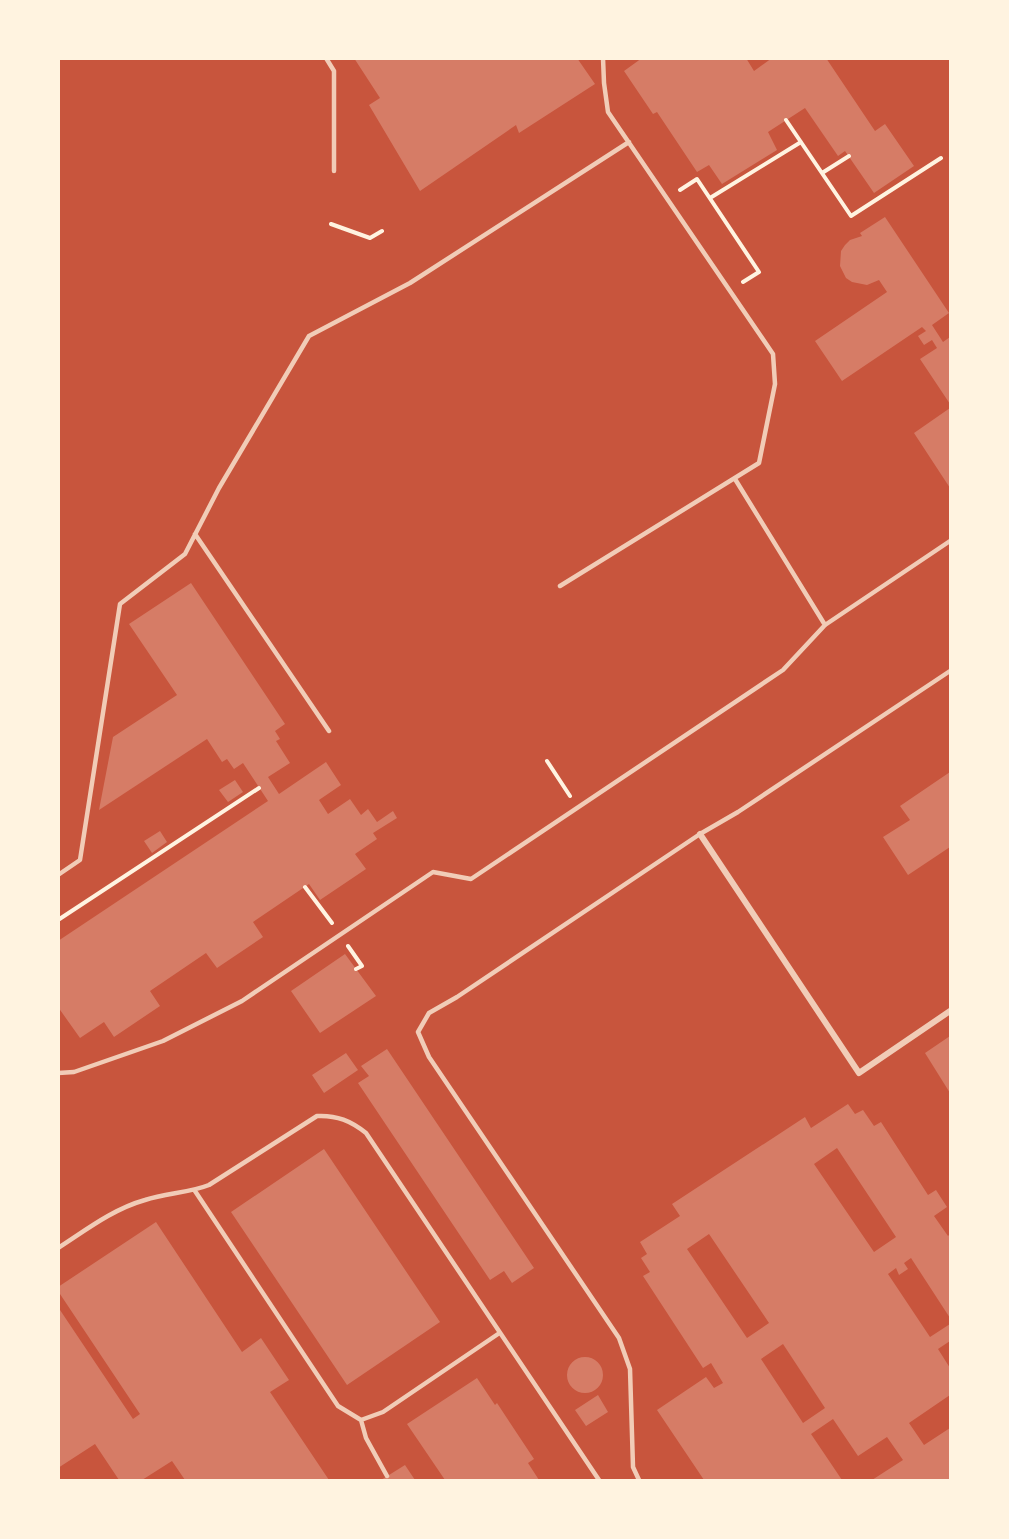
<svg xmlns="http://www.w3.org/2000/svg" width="1009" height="1539" font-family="Helvetica,sans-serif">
	<rect width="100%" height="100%" fill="#c8553d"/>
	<!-- building -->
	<path fill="#d67c66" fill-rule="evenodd" d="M354,58h223l18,26 -76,49 -3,-8 -96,66 -51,-86 11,-7z
		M642,58h104l8,13 18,-13h54l49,73 10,-7 29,42 -40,27 -29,-42 -7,5 -33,-48 -37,24 9,18 -55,34 -13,-19 -12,7 -40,-60 -4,2 -29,-43z
		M885,217l64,96 -17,12 11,17 7,-5v67l-30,-45 17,-11 -5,-8 -8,5 -6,-9 8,-5 -4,-4 -80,54 -27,-40 72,-49 -8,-12 -12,5 -15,-3 -6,-4 -6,-12 1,-15 4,-6 5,-5 12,-4 -2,-3z
		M950,408v80l-36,-55z
		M191,583l94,141 -10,7 5,8 -4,2 14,22 -22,14 11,17 47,-32 15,23 -22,15 9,14 22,-15 11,16 7,-6 9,13 16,-11 4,7 -24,15 4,6 -22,15 11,15 -46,31 -11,-16 -56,38 10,15 -46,31 -11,-15 -56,38 10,15 -46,31 -10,-15 -24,16 -22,-31v-66l210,-140 -25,-38 -9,6 -7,-10 -5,3 -15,-23 -108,71 14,-73 64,-42 -48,-71z
		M950,772v75l-42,28 -25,-38 27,-17 -10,-14z
		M235,780l8,12 -15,10 -9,-12z
		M160,831l7,11 -15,11 -8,-12z
		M345,954l31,42 -56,37 -29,-42z
		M950,1036v57l-25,-40z
		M387,1049l147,219 -22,15 -8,-12 -14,9 -132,-197 11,-7 -8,-10z
		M346,1053l12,17 -34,23 -12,-18z
		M848,1104l7,10 8,-4 11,16 7,-4 47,73 8,-5 11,17 -13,9 14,20 2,-2v84l-39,-60 -7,5 4,6 -9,6 -3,-7 -8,6 42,63 20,-13v17l-12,8 12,19v27l-41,28 15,22 26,-17v52h-78l31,-20 -16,-23 -29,19 -25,-37 -22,15 31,46h-138l-47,-70 49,-33 8,11 9,-5 -12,-20 -8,5 -60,-92 7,-4 -9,-14 6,-4 -7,-12 40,-26 -8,-12 133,-87 6,11zM837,1148l59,89 -22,15 -60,-88zM709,1234l60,89 -22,15 -60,-89zM783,1344l42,64 -22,15 -42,-64z
		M324,1149l116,173 -93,63 -116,-173z
		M156,1222l86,130 19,-14 28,42 -19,12 59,88h-144l-13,-19 -30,19h-23l-24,-36 -37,24v-161l75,112 7,-5 -82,-123v-4z
		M567 1375a18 18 0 1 1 36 0a18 18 0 1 1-36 0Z
		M477,1378l18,27 2,-2 37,56 -6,4 11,17h-94l-38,-56z
		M598,1395l10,17 -22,14 -11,-16z
		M405,1465l10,15h-34z"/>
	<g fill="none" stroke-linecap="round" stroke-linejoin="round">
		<!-- path -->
		<path stroke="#fff3e0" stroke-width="4" d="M786,120l65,96 90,-58
			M822,173l27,-17
			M680,190l17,-11 62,93 -16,10
			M710,198l91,-56
			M331,224l39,14 12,-7
			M547,761l23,35
			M305,887l27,36
			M58,920l201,-132
			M348,946l14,20 -6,3"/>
		<!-- service -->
		<path stroke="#f1ccb7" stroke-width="4.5" d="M326,58l8,13v100
			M735,479l90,146
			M195,534l134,197
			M560,586l199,-123 16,-79 -2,-30 -165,-242 -4,-29 -1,-25
			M58,875l22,-15 40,-256 65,-50 34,-66 90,-152 101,-53 219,-141
			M58,1073l16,-1 89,-31 79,-40 191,-129 38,7 312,-209 42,-45 125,-84
			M195,1191l143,215 23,14 22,-8 115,-78
			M58,1248c28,-18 55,-39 87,-48 21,-7 44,-7 64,-15l108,-69c20,-1 34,5 49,17l233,347
			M361,1420l5,18 21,38
			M639,1480l-6,-13 -3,-98 -11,-31 -190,-281 -11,-25 11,-19 28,-16 243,-163 38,-22 212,-141"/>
		<!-- minor -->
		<path stroke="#f1ccb7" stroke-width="6" d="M700,834l159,239 91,-62"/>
	</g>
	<!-- border -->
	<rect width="1009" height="1539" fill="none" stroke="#fff3e0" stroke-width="120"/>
</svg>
